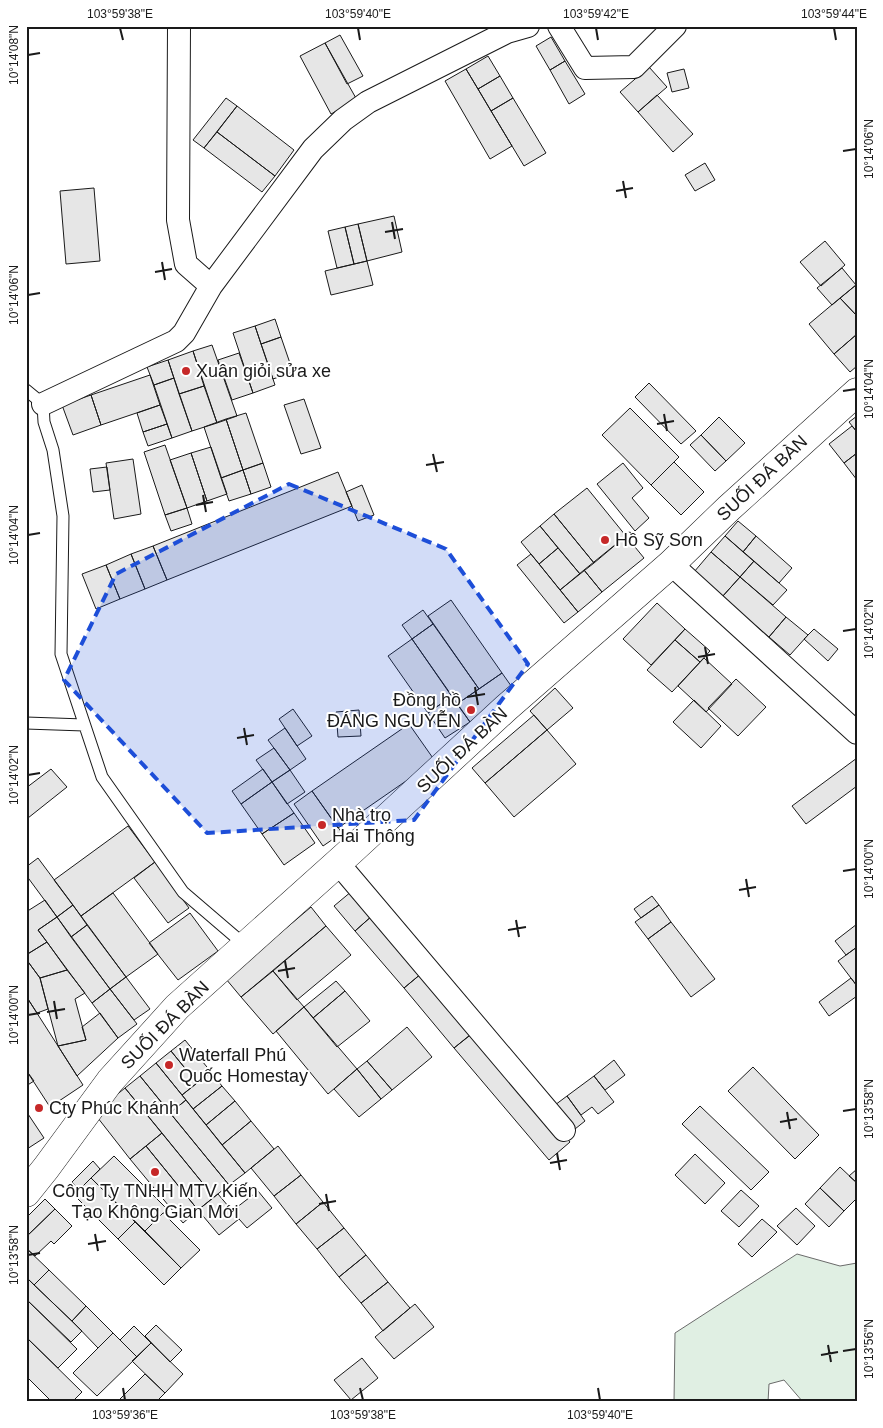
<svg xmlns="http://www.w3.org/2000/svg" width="883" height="1428" font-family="Arial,sans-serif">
	<rect width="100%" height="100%" fill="#fff"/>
	<!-- green -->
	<path fill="#e0efe3" stroke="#6a6a6a" d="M797,1254l43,12 17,-3v139h-54l-19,-22 -15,4 -1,18h-94l1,-69z"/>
	<!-- building -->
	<path fill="#e6e6e6" stroke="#1a1a1a" d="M340,35l23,41 -16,8 -22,-41z
		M551,37l14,24 -15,9 -14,-24z
		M325,43l32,57 -26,14 -31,-58z
		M488,56l12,20 -22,13 -12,-20z
		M565,61l20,33 -16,10 -19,-34z
		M649,67l18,20 -29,25 -18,-20z
		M466,69l46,77 -22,13 -45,-78z
		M684,69l5,19 -17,4 -5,-19z
		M500,76l13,22 -22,13 -13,-22z
		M657,95l36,39 -20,18 -35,-40z
		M226,98l11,8 -33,42 -11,-8z
		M513,98l33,55 -22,13 -33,-55z
		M237,106l57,44 -19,26 -58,-44z
		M217,132l58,44 -13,16 -58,-44z
		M705,163l10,17 -20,11 -10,-16z
		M94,188l6,73 -34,3 -6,-73z
		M394,216l8,36 -35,9 -9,-37z
		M358,224l9,37 -13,3 -9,-37z
		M345,227l9,37 -17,4 -9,-37z
		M825,241l20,24 -24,21 -21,-24z
		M367,261l6,24 -42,10 -6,-24z
		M842,268l14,17 -24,20 -15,-17z
		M856,285l1,1v30l-17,-18z
		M840,298l17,18v18l-23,20 -25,-30z
		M275,319l6,18 -20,7 -6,-18z
		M255,326l20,59 -22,8 -20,-60z
		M856,335l1,31 -7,6 -16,-18z
		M281,337l12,35 -20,7 -12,-35z
		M212,345l25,71 -20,7 -24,-72z
		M193,351l11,35 -25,8 -11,-34z
		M239,353l14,40 -21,7 -14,-40z
		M168,360l6,18 -20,7 -7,-18z
		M150,375l10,30 -59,20 -10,-30z
		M174,378l18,53 -20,7 -18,-53z
		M649,383l47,48 -15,13 -46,-47z
		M204,386l13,37 -25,8 -13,-37z
		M91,395l10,30 -28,10 -11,-30z
		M304,399l17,49 -20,6 -17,-49z
		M160,405l7,19 -24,8 -6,-19z
		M630,408l49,49 -28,28 -49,-50z
		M246,413l17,50 -20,7 -17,-51z
		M857,416v16l-8,-10z
		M719,417l26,26 -19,18 -25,-26z
		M226,419l17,51 -22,8 -17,-51z
		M167,424l5,14 -24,8 -5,-14z
		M852,426l5,6v21l-13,10 -15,-19z
		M701,435l25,26 -11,10 -25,-26z
		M165,445l22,63 -22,7 -21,-63z
		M211,447l16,47 -20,7 -16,-48z
		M191,453l16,48 -20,7 -17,-48z
		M857,453v27l-13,-17z
		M133,459l8,55 -27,5 -8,-56z
		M674,462l30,30 -23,23 -30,-30z
		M263,463l8,24 -20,7 -8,-24z
		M623,463l20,25 -11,10 17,20 -14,13 -38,-47z
		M107,467l3,23 -17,2 -3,-23z
		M243,470l8,24 -22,7 -8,-23z
		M338,472l14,34 -185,74 -14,-34z
		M362,485l12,30 -16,6 -12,-29z
		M587,488l39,48 -32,27 -40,-49z
		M187,508l5,16 -21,7 -6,-16z
		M554,514l40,49 -14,11 -40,-48z
		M738,521l18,15 -13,16 -18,-16z
		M540,526l18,22 -19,16 -18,-22z
		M626,536l18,22 -42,34 -18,-22z
		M725,536l29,25 -14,16 -29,-25z
		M756,536l36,32 -13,15 -36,-31z
		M153,546l14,34 -22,9 -14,-35z
		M558,548l22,26 -20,16 -21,-26z
		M711,552l29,25 -18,20 -28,-25z
		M131,554l14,35 -25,10 -14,-34z
		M531,554l47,58 -14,11 -47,-58z
		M754,561l33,29 -14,15 -33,-28z
		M106,565l14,34 -24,10 -14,-35z
		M584,570l18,22 -24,20 -18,-22z
		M740,577l46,40 -17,20 -47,-40z
		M451,600l51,73 -23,16 -51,-73z
		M657,603l28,26 -34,36 -28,-26z
		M423,610l10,14 -21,15 -10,-14z
		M786,617l22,18 -18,20 -21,-18z
		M433,624l46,65 -22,15 -45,-65z
		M685,629l25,22 -10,11 -25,-22z
		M814,629l24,20 -10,12 -24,-22z
		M412,639l40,57 -24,17 -40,-57z
		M675,640l25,22 -28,30 -25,-22z
		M704,658l28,26 -26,28 -28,-26z
		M502,673l12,17 -44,32 -13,-18z
		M736,679l30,28 -28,29 -30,-28z
		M555,688l18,20 -26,22 -17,-19z
		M452,696l18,26 -25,16 -17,-25z
		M694,700l27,26 -20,22 -28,-26z
		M293,709l19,27 -15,10 -18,-27z
		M359,710l2,26 -23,1 -2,-25z
		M534,715l13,15 -62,53 -13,-15z
		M409,724l26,37 -97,67 -26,-37z
		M285,728l21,31 -16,11 -22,-30z
		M547,730l29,34 -62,53 -29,-34z
		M274,748l16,22 -18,12 -16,-22z
		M857,758v28l-51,38 -14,-18z
		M51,769l16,18 -39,31 -2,-2v-28z
		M263,769l9,13 -31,22 -9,-13z
		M290,770l15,22 -18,12 -15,-22z
		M272,782l22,31 -32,21 -21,-30z
		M312,791l30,42 -19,13 -29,-42z
		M294,813l21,30 -31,22 -22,-31z
		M128,826l27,36 -74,54 -27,-36z
		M38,858l35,47 -16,12 -31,-42v-8z
		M155,862l34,46 -21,15 -34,-45z
		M352,891l21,24 -18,16 -21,-25z
		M113,893l45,61 -32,23 -45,-61z
		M652,896l7,9 -18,13 -7,-9z
		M45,900l12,17 -19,13 9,12 -21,13v-43z
		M73,905l14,20 -16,12 -14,-20z
		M659,905l12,17 -23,17 -13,-17z
		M311,907l15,19 -85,71 -15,-18z
		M190,913l28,38 -40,29 -29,-37z
		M373,915l49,58 -18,15 -49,-57z
		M57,917l53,72 -18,14 -54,-73z
		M671,922l44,57 -24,18 -43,-58z
		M857,924v23l-11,8 -11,-14z
		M87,925l39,52 -16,12 -39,-52z
		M326,926l25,29 -54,45 -24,-29z
		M47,942l20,28 -27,8 -14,-19v-4z
		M857,947v39l-19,-25z
		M26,959l14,19 8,31 -11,4 -11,-17z
		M67,970l18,23 -10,6 11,41 -28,6 -18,-68z
		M273,971l31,36 -31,27 -32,-37z
		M422,973l51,60 -19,15 -50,-60z
		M126,977l24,32 -16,11 -24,-31z
		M851,978l6,8v10l-28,20 -10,-14z
		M336,981l9,10 -32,27 -9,-11z
		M110,989l27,35 -19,14 -26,-35z
		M345,991l25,30 -33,26 -24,-29z
		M26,996l57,89 -33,22 -24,-37z
		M304,1007l53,62 -29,25 -52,-63z
		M100,1013l18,25 -41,38 -19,-30 28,-6 -4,-13z
		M407,1027l25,30 -40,33 -25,-29z
		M476,1030l94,112 -21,18 -95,-112z
		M185,1040l26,32 -14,11 -26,-32z
		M171,1051l26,32 -15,12 -26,-32z
		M614,1060l11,15 -20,15 -11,-14z
		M367,1061l25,29 -11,9 -24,-30z
		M156,1063l30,37 -16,13 -30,-37z
		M753,1067l66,68 -24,24 -67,-68z
		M357,1069l24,30 -22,18 -25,-28z
		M26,1070l8,11 -8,5z
		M211,1072l11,14 -29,23 -11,-14z
		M140,1076l89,109 -15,12 -89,-109z
		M594,1076l20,26 -16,12 -6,-7 -11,8 -14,-19z
		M222,1086l13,15 -29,24 -13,-16z
		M125,1088l37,45 -32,26 -36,-46z
		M567,1096l18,25 -15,12 -19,-25z
		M186,1100l59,73 -16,12 -59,-72z
		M235,1101l16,20 -29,24 -16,-20z
		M700,1106l69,66 -18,18 -69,-66z
		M26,1111l18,27 -17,11 -1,-1z
		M251,1121l23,28 -29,24 -23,-28z
		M162,1133l52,64 -16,13 -52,-64z
		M146,1146l52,64 -15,13 -53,-64z
		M278,1146l23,29 -27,21 -23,-28z
		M695,1154l30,29 -20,21 -30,-29z
		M114,1156l53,53 -22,22 -54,-53z
		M93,1161l7,8 -21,21 -7,-8z
		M840,1167l17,16v15l-13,13 -24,-23z
		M857,1169v14l-8,-7z
		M301,1175l22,27 -27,22 -22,-28z
		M91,1178l44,44 -17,17 -44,-44z
		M820,1188l24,23 -15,16 -24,-23z
		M741,1190l18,16 -20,21 -18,-16z
		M258,1191l14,17 -25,20 -15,-17z
		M218,1194l21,25 -20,16 -21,-25z
		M45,1199l10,10 -29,28v-19z
		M323,1202l21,26 -27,21 -21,-25z
		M796,1208l19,18 -18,19 -20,-19z
		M55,1209l17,17 -18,18 -3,-3 -16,15 -9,-8v-11z
		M163,1213l37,37 -19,18 -36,-37z
		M762,1219l15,13 -25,25 -14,-13z
		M135,1222l46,46 -17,17 -46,-46z
		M344,1228l22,27 -27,22 -22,-28z
		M26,1248l23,22 -15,15 -8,-8z
		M366,1255l22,27 -27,21 -22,-26z
		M49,1270l37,36 -14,15 -38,-36z
		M26,1277l56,54 -11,11 -45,-43z
		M388,1282l22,26 -27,23 -22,-28z
		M26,1299l51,50 -19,19 -32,-31z
		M415,1304l19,23 -40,32 -19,-22z
		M86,1306l27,27 -15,15 -26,-27z
		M156,1325l26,25 -12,12 -25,-26z
		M134,1326l17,17 -14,14 -17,-17z
		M113,1333l24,24 -40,39 -24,-23z
		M26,1337l56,55 -10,10h-20l-26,-26z
		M151,1343l32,31 -18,19 -33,-32z
		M362,1358l16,20 -27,22 -17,-20z
		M145,1374l20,19 -9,9h-39z"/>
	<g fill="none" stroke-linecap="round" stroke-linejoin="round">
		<defs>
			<path id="lane" d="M26,390l17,14 1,18 9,28 10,66 -2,138 41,123 81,115 63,54
				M26,723l58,2"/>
			<path id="street" d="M179,26l-1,194 8,44 25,22
				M559,26l26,42 49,-1 41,-41
				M43,404l133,-63 8,-8 27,-47 102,-137 30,-29 25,-18 139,-70 21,-6
				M671,564l186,169
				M338,863l226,267"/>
			<path id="secondary" d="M26,1193l20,-25 64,-87 67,-74 174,-156 155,-143 165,-144 58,-56 128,-116"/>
		</defs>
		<!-- lane casing -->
		<use href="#lane" stroke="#1a1a1a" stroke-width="13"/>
		<!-- street casing -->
		<use href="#street" stroke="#1a1a1a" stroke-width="24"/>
		<!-- secondary casing -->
		<use href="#secondary" stroke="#1a1a1a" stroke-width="29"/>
		<!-- lane -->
		<use href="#lane" stroke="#fff" stroke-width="11"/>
		<!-- street -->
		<use href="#street" stroke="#fff" stroke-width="22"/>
		<!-- secondary -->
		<use href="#secondary" stroke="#fff" stroke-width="28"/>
	</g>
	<!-- marked area -->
	<path fill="#1d4ed8" fill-opacity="0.2" stroke="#1d4ed8" stroke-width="4" stroke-dasharray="10 6" stroke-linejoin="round" d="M289,484l157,65 82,115 -114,156 -207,13 -143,-153 52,-106z"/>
	<!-- ticks -->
	<path fill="none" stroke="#1a1a1a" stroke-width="2" d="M120,28l3,12M358,28l2,12M596,28l2,12M834,28l2,12M28,55l12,-2M843,151l13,-2M623,181l3,17M616,191l17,-3M392,222l3,17M385,232l18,-3M162,262l3,18M155,272l17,-3M28,295l12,-2M843,391l13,-2M664,414l3,17M657,424l17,-3M433,454l4,18M426,465l18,-3M203,495l3,17M196,505l17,-3M28,535l12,-2M843,631l13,-2M705,647l3,17M698,657l17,-3M475,687l3,18M467,697l18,-3M244,728l3,17M237,738l17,-3M28,775l12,-2M843,871l13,-2M746,879l3,18M739,890l17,-3M516,920l3,17M508,930l18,-3M285,961l3,17M278,971l17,-3M54,1001l3,18M47,1012l18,-3M28,1015l12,-2M843,1111l13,-2M787,1112l3,17M780,1122l17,-3M557,1153l3,17M550,1163l17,-3M326,1194l3,17M319,1204l17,-3M95,1234l3,17M88,1244l18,-3M28,1255l12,-2M828,1345l3,17M843,1351l13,-2M821,1355l17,-3M123,1388l2,12M360,1388l3,12M598,1388l2,12"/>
	<!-- markers -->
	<g fill="#c62828" stroke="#fff" stroke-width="2">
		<circle cx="186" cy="371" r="5"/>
		<circle cx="605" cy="540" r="5"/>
		<circle cx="471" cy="710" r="5"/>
		<circle cx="322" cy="825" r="5"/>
		<circle cx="169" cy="1065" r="5"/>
		<circle cx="39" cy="1108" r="5"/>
		<circle cx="155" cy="1172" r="5"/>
	</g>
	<g text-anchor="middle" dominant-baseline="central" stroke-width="4" stroke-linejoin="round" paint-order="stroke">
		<!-- poi labels -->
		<g font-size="18" fill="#1a1a1a" stroke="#fff" text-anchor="start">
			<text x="196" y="371">Xuân giỏi sửa xe</text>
			<text x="615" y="540">Hồ Sỹ Sơn</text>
			<text x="461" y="700" text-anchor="end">Đồng hồ<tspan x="461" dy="21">ĐÁNG NGUYỄN</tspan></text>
			<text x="332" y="815">Nhà trọ<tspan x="332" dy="21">Hai Thông</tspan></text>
			<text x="179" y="1055">Waterfall Phú<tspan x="179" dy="21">Quốc Homestay</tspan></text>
			<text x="49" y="1108">Cty Phúc Khánh</text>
			<text x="155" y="1191" text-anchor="middle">Công Ty TNHH MTV Kiến<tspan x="155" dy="21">Tạo Không Gian Mới</tspan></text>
		</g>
		<!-- street labels -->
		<g font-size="18" fill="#1a1a1a" stroke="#fff">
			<text transform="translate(762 478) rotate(-43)">SUỐI ĐÁ BÀN</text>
			<text transform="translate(462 750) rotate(-43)">SUỐI ĐÁ BÀN</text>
			<text transform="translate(165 1025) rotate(-45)">SUỐI ĐÁ BÀN</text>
		</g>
	</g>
	<!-- border -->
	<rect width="883" height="1428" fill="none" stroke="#ffffff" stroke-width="55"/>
	<rect x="28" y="28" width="828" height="1372" fill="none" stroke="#1a1a1a" stroke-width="2"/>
	<g font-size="12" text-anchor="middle" fill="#1a1a1a">
		<text x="120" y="18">103°59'38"E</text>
		<text x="358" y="18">103°59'40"E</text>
		<text x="596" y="18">103°59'42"E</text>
		<text x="834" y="18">103°59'44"E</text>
		<text transform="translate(14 55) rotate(-90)" y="4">10°14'08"N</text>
		<text transform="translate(869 149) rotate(-90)" y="4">10°14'06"N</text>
		<text transform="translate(14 295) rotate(-90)" y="4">10°14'06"N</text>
		<text transform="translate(869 389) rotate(-90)" y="4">10°14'04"N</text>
		<text transform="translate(14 535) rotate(-90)" y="4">10°14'04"N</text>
		<text transform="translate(869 629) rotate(-90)" y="4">10°14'02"N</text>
		<text transform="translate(14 775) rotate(-90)" y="4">10°14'02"N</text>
		<text transform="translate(869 869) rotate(-90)" y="4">10°14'00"N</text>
		<text transform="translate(14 1015) rotate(-90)" y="4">10°14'00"N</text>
		<text transform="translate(869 1109) rotate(-90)" y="4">10°13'58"N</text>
		<text transform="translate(14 1255) rotate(-90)" y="4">10°13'58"N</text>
		<text transform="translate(869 1349) rotate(-90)" y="4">10°13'56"N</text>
		<text x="125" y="1419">103°59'36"E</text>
		<text x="363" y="1419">103°59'38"E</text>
		<text x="600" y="1419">103°59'40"E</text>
	</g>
</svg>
